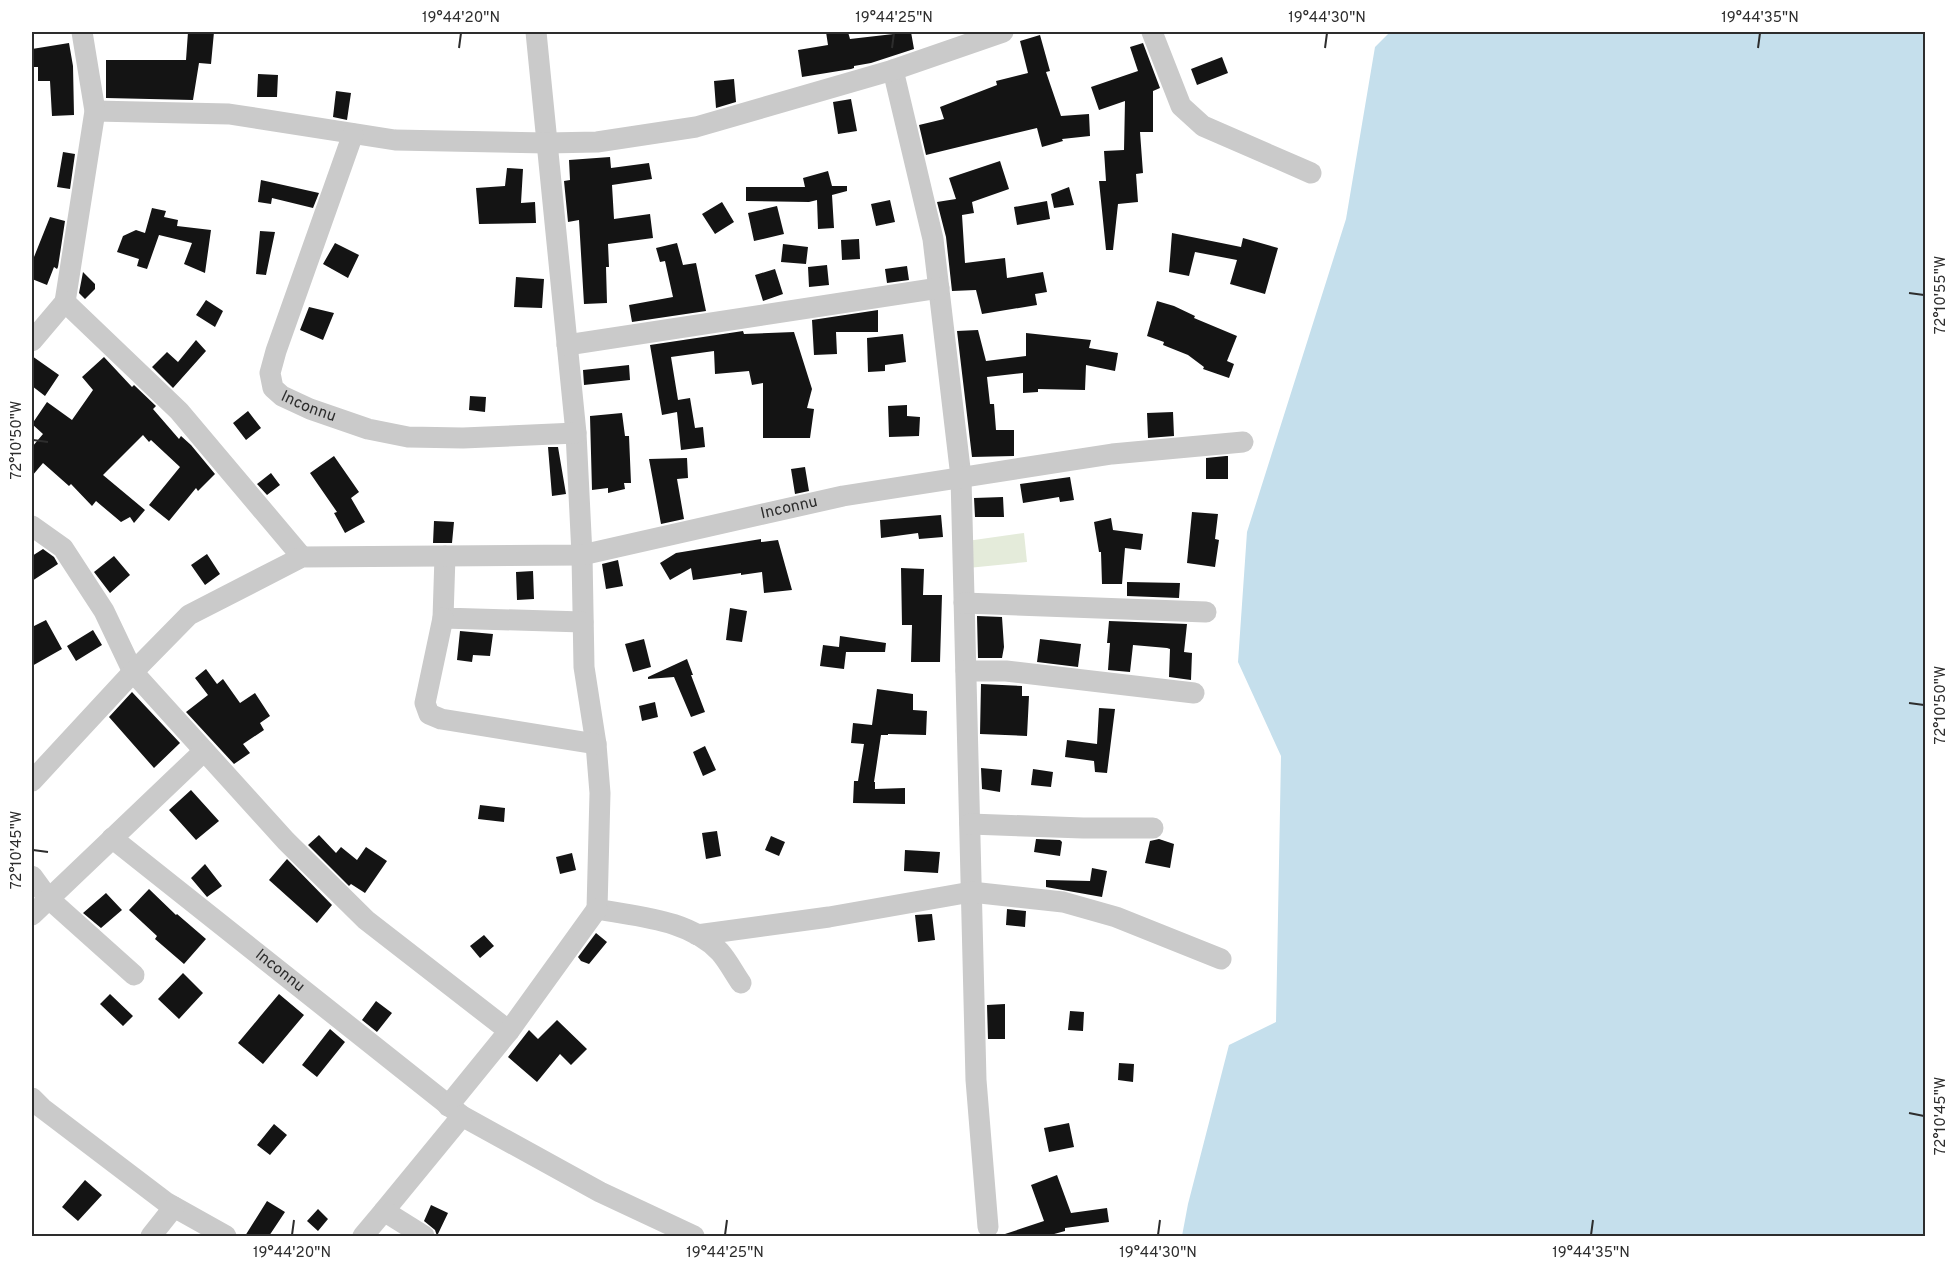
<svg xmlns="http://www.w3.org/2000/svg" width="1957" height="1268" font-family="Overpass,sans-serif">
	<rect width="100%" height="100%" fill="#fff"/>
	<!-- green -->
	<path fill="#e4ebda" d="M1024,533l3,29 -59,6 -1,-27z"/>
	<!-- water -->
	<path fill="#c5dfec" d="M1390,32h535v1204h-743l6,-32 41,-159 47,-23 5,-266 -43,-94 9,-130 99,-313 29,-172z"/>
	<!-- building -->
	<path fill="#141414" d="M188,32h26l-3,32 -12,-1 -6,37 -87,-2v-38h80z
		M826,32h22l2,7 61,-7 3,17 -43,14 -17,3v2l-3,1 -49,8 -4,-27 30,-5z
		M1040,35l10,36 -4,1 15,44 28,-2 1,22 -28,3 1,2 -21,6 -5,-19 -111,27 -7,-30 25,-6 -4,-12 57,-22 -1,-4 32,-8 -8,-32z
		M69,43l4,23 1,49 -22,1 -2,-35h-12v-14h-6v-18z
		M1143,43l17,45 -7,3v41h-13l3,41 -7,1 2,28 -20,2 -5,46h-7l-7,-69h7l-2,-30 20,-1 1,-49 -26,9 -8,-23 47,-16 -8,-24z
		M1222,57l6,16 -31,12 -6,-16z
		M258,74l20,1 -1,22h-20z
		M734,79l2,23 -20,6 -2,-27z
		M336,91l15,2 -4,27 -14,-3z
		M851,99l6,32 -19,3 -5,-32z
		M63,152l12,2 -5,35 -13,-2z
		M610,157l1,11 38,-5 3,16 -40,6 2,34 36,-5 3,24 -45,6 1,23h-3l1,36 -23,1 -5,-84 -11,2 -4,-41 6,-1 -1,-20z
		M1000,161l9,28 -37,13 2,11 -12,2 3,48 40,-5 2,20 36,-6 4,20 -12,2 2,11 -55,9 -6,-24 -24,1 -6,-54 -9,-35 19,-3 -7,-21z
		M507,168l16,1 -2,34 14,-1 1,21 -57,1 -3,-36 29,-2z
		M828,171l4,15h15v5l-15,4 2,33 -16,1 -1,-29 -8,2 -63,-1v-14h59l-2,-9z
		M261,180l58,13 -6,15 -41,-10 -1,6 -13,-2z
		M1069,187l5,18 -20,3 -3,-14z
		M890,200l5,22 -19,4 -5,-22z
		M1047,201l3,18 -33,6 -3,-18z
		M722,202l12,20 -19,12 -13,-20z
		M777,206l7,28 -30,7 -6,-28z
		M152,208l14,3 -2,6 14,3 -1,6 34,4 -6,43 -21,-9 8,-21 -33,-8 -12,34 -10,-3 2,-7 -22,-7 6,-16 13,-6 9,3z
		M50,217l15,4 -7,46 -1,2 -3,-2 -7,18 -15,-6v-17z
		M260,231l15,1 -9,43 -10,-1z
		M1172,233l69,14 2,-9 35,10 -13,46 -35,-10 7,-24 -42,-8 -6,24 -20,-4z
		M859,239l1,20 -18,1 -1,-20z
		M335,243l24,12 -11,23 -25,-14z
		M677,243l6,22 13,-2 10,48 -74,11 -3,-17 44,-8 -8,-36 -5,1 -4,-14z
		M783,244l25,3 -2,17 -25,-2z
		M827,265l2,20 -20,2 -1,-20z
		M907,266l2,14 -22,3 -2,-14z
		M775,269l8,25 -20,7 -8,-26z
		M83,272l12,12v5l-10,10 -6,-6z
		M516,277l28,2 -2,29 -28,-1z
		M206,300l17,11 -8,16 -19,-12z
		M1157,301l17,5 21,10 -1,2 43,18 -10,25 7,3 -5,14 -26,-9 1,-2 -16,-12 -25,-10 1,-3 -17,-6z
		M309,307l25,6 -11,27 -23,-10z
		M878,310v22h-42l1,22 -23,1 -2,-35z
		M978,330l8,31 40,-5v-23l65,7 -2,8 29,5 -3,18 -29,-6 -1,25 -47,-1v3l-15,1v-20l-36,4 3,27h4l2,26h18v26l-42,1 -15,-126z
		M743,331l1,3 50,-2 18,57 -5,19 7,1 -4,29h-47v-55l-11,2 -3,-14 -34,3 -1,-23 -43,6 7,43 12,-2 5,30 8,-1 2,20 -24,3 -4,-38 -15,3 -12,-70z
		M903,334l3,28 -21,3v6l-17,1 -1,-34z
		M196,340l10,11 -33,37 -21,-21 15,-15 11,10z
		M32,356l27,19 -14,21 -13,-10z
		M104,357l28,30 2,-2 22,21 -3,3 26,30 2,-3 10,9 24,29 -17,17 -2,-3 -27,33 -20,-16 31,-38 -29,-27 -2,2 -6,-7 -40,40 42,35 -11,13 -4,-6 -9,5 -25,-21 -4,5 -21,-22 -2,2 -26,-23 -11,13v-29l11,-13 -11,-10 15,-22 25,18 21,-30 -11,-13z
		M629,365l1,15 -46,5 -1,-15z
		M470,396l16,1 -1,15 -16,-2z
		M907,405v11l13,1 -1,19 -30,1 -1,-31z
		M248,411l13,17 -15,12 -13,-17z
		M1173,412l1,24 -26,2 -1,-25z
		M622,413l3,23h4l2,47h-7l1,6 -17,4v-5l-16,2 -2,-74z
		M548,447h10l8,47 -14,2z
		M334,456l25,36 -8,6 14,24 -20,11 -11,-20 3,-1 -27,-39z
		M1226,456h2v23h-22v-21z
		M687,458l1,20 -11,1 7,40 -23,5 -12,-65z
		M805,467l4,24 -14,3 -4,-25z
		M271,473l9,12 -13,10 -10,-11z
		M1070,477l4,23 -14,2 -1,-5 -36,6 -3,-19z
		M1003,497l1,20h-29l-1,-19z
		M1192,512l26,2 -3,25 4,1 -4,27 -28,-4z
		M941,515l2,22 -24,2 -1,-6 -37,5 -1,-18z
		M1111,518l2,12 30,4 -2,16 -16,-2 -3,36h-20l-1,-32h-2l-5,-30z
		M434,521l20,1 -2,21h-19z
		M761,539v3l17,-2 14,50 -28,3 -2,-21 -21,3v-2l-48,7 -2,-12 -21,12 -10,-17 16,-10z
		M43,549l11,8 4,7 -26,17v-25z
		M207,554l13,20 -15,11 -14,-20z
		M114,556l16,19 -20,18 -16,-21z
		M618,560l5,26 -17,3 -4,-25z
		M901,568l23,1 -1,26h19l-2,67h-29l1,-37h-10z
		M533,571l1,28 -17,1 -1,-28z
		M1127,582l53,1 -1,15 -52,-2z
		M730,608l17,3 -5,31 -16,-2z
		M977,616l25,1 2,30 -2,11h-24z
		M46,620l16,29 -30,17v-39z
		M1109,621l78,3 -3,28 8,1 -1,27 -22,-3 1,-28 -3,-1 -34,-3 -3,27 -22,-2 2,-27h-3z
		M93,630l9,15 -26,16 -9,-15z
		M460,631l33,3 -3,22 -17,-1 -1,7 -15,-2z
		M840,636l46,7 -1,9h-39l-2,17 -24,-3 3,-21 16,2z
		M644,639l7,28 -18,5 -8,-28z
		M1040,639l41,5 -3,23 -41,-5z
		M687,659l6,16h-2l14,37 -14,5 -17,-40 -26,2v-2z
		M206,669l11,15 6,-5 17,24 15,-10 15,23 -10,7 4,7 -21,14 7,9 -16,11 -48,-52 22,-17 -13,-17z
		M981,684l41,2v10h7l-2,40 -47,-2z
		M877,689l36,5v16l14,1 -1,24 -38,-1v1h-7l-7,47h1v7l30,-1v16l-52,-1 1,-22h4l6,-37 -13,-1 2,-20 19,2z
		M132,692l48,51 -26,25 -45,-51z
		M655,702l3,15 -16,4 -3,-15z
		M1099,708l16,1 -8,64 -12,-1 -1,-11 -29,-4 2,-17 30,4z
		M705,746l11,24 -13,6 -10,-24z
		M981,768l21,2 -2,22 -18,-3z
		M1033,769l20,3 -2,15 -20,-2z
		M191,790l28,31 -23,19 -27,-30z
		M480,805l25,3 -1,14 -26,-3z
		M717,831l4,25 -15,3 -4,-26z
		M319,835l17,18 5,-6 16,13 9,-13 21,14 -22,32 -14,-9 -2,2 -41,-41z
		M771,836l14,6 -6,14 -14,-6z
		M1036,839l24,1 2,2 -2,14 -26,-4z
		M1159,839l15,5 -4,24 -25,-5 5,-22z
		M905,850l35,2 -2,21 -34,-2z
		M572,853l4,17 -16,4 -4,-17z
		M287,859l45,46 -15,18 -48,-43z
		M205,864l17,22 -15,11 -16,-19z
		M1092,868l15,3 -5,26 -56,-10v-7l44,1z
		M149,889l27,26 1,-1 29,25 -22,25 -29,-25 2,-3 -28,-26z
		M106,893l16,17 -21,18 -18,-15z
		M1007,909l19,2 -1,16 -19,-2z
		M932,914l3,26 -17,2 -3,-27z
		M596,933l11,9 -18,22 -8,-3 -3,-4z
		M484,935l10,11 -14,12 -10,-12z
		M183,973l20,20 -24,26 -21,-20z
		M110,994l23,22 -10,10 -23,-22z
		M279,994l25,21 -41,49 -25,-21z
		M376,1001l16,12 -15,19 -15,-12z
		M1005,1004v35h-17l-1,-34z
		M1070,1011l14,1 -1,19 -15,-1z
		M557,1020l30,29 -16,16 -11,-11 -23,28 -29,-25 21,-27 9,9z
		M330,1029l15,13 -28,35 -15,-12z
		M1119,1063l15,1 -1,18 -15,-2z
		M1069,1123l5,24 -25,5 -5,-24z
		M274,1124l13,11 -17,20 -13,-10z
		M1057,1175l14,38 36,-5 2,14 -44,6v3l-18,5h-41l-1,-2 39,-13 -13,-36z
		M85,1180l17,15 -24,26 -16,-14z
		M267,1201l18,11 -16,24h-24z
		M431,1205l17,8 -11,23 -2,-6 -11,-9z
		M318,1209l10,10 -10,12 -11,-10z"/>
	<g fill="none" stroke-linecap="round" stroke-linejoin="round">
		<!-- minor -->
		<g stroke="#cacaca" stroke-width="21">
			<path d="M536,32l40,401 6,122 2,112 12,77 4,49 -3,116c41,8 92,10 123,43 8,9 14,21 21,31"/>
			<path d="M1152,32l29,74 22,20 108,47"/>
			<path d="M893,70l40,169 28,238 15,603 12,147"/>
			<path d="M95,111l134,3 166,26 152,3 50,-1 99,-15 197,-57 110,-38"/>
			<path id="s1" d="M353,134l-77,217 -6,22 3,15 9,8 28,13 58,20 40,8 55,1 113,-5"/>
			<path d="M65,302l30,-191 -13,-79"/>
			<path d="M32,341l33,-39 114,109 123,146"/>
			<path d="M567,345l372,-57"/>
			<path d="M32,526l31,22 41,63 29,61 153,169 80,79 143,111"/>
			<path d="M445,556l-2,62 140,4"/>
			<path d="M964,603l242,9"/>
			<path d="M443,618l-18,85 4,11 12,5 155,25"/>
			<path d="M966,671h40l188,22"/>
			<path id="s2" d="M32,781l101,-109 56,-57 113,-58 280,-2 261,-59 269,-42 131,-12"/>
			<path d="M970,824l113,4h70"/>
			<path id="s3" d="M112,838l350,278 138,76 94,44"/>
			<path d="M32,876l16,22 86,77"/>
			<path d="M32,915l172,-164"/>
			<path d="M697,935l132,-18 142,-25 92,10 53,15 105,42"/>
			<path d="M32,1098l10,10 125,95 59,33"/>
			<path d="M448,1106l61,-75 88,-122"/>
			<path d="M384,1211l78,-95"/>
			<path d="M151,1236l23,-29"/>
			<path d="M363,1236l21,-25 40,25"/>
		</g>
	</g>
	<!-- ticks -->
	<path fill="none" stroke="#2d2d2d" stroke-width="2" d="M459,48l2,-15M892,48l2,-15M1325,48l2,-15M1758,48l2,-15M1909,293l15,2M33,440l15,2M1909,703l15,2M33,850l15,2M1909,1113l15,3M292,1235l2,-15M725,1235l2,-15M1158,1235l2,-15M1591,1235l2,-15"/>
	<g text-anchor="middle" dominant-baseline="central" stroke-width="6" stroke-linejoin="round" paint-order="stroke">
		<!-- street labels -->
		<g font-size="16" fill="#2d2d2d" stroke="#fff">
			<text stroke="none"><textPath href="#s1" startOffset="309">Inconnu</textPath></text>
			<text stroke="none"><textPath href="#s2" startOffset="848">Inconnu</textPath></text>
			<text stroke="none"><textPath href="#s3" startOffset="214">Inconnu</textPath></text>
		</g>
	</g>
	<!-- border -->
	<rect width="1957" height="1268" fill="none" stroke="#ffffff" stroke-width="66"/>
	<rect x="33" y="33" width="1891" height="1202" fill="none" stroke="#2d2d2d" stroke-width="2"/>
	<g font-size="15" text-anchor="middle" fill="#2d2d2d">
		<text x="461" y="22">19°44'20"N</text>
		<text x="894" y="22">19°44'25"N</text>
		<text x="1327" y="22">19°44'30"N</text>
		<text x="1760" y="22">19°44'35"N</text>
		<text transform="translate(1940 295) rotate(-90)" y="5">72°10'55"W</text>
		<text transform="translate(16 440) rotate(-90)" y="5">72°10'50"W</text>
		<text transform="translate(1940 705) rotate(-90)" y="5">72°10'50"W</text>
		<text transform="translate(16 850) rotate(-90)" y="5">72°10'45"W</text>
		<text transform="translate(1940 1116) rotate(-90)" y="5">72°10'45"W</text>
		<text x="292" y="1257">19°44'20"N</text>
		<text x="725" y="1257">19°44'25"N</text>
		<text x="1158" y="1257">19°44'30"N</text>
		<text x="1591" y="1257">19°44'35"N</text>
	</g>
</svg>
